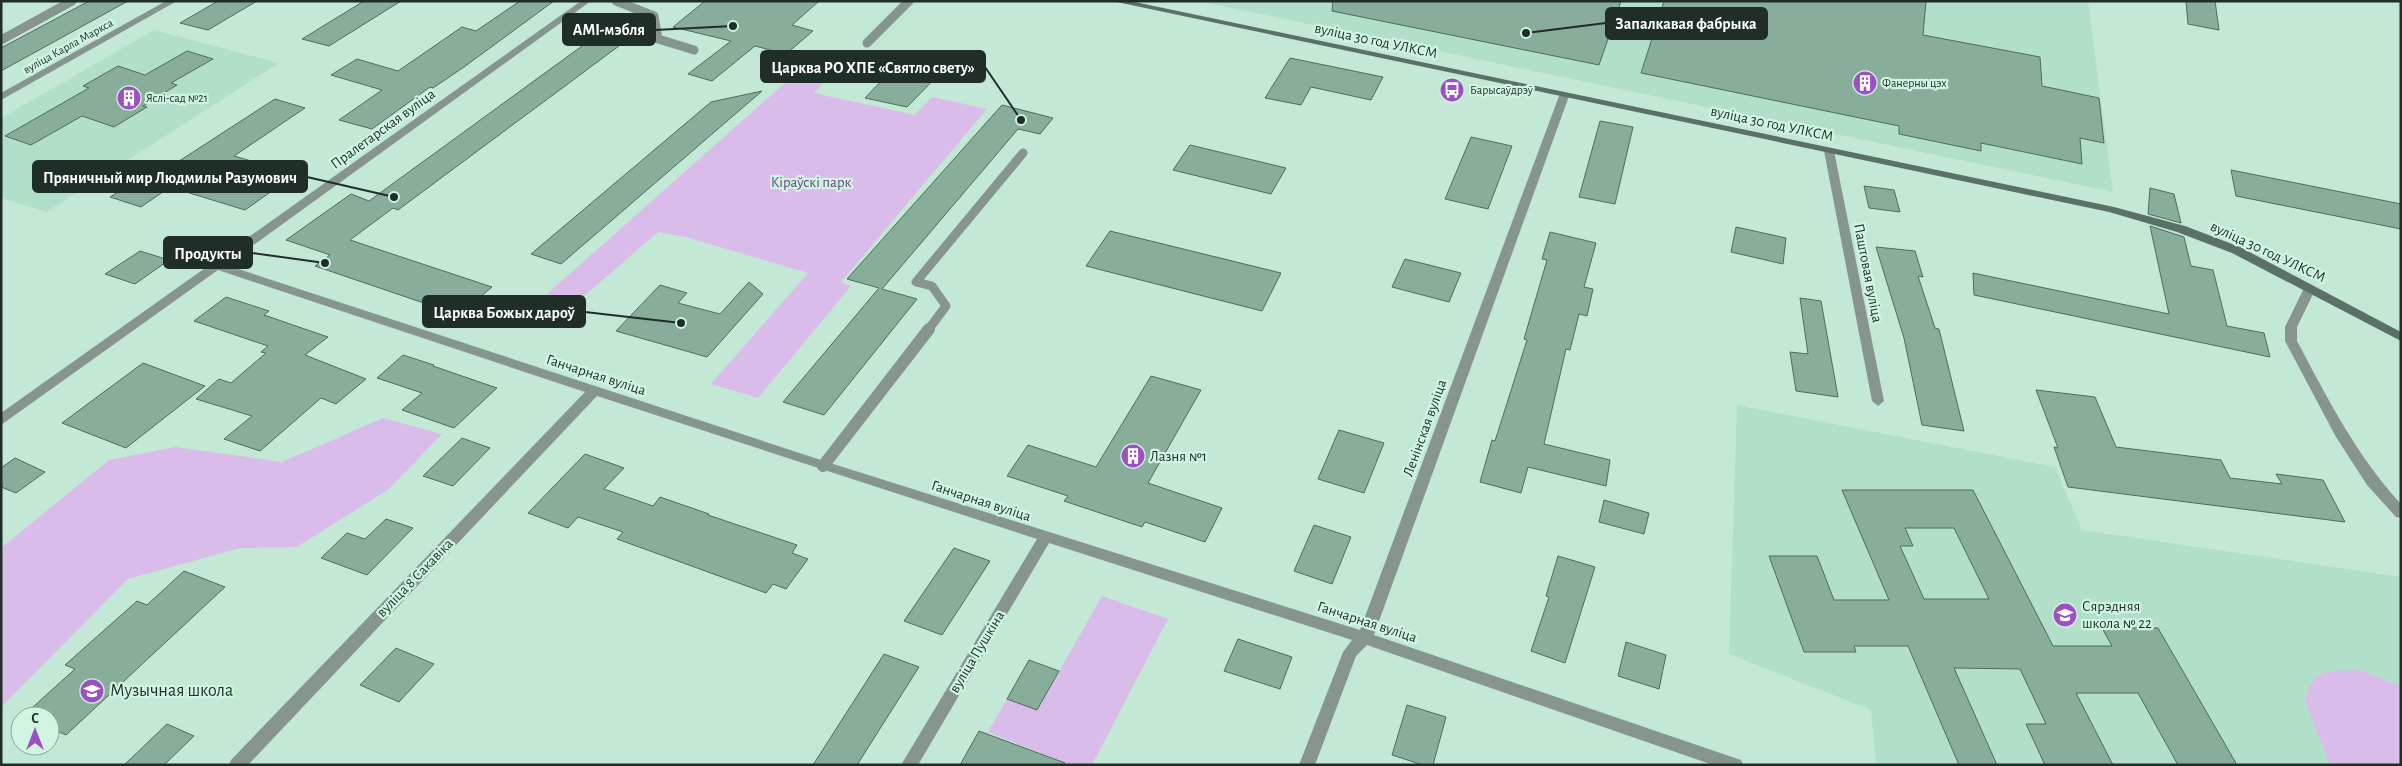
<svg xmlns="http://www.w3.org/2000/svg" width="2402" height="766" font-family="'Alegreya Sans',sans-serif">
	<rect width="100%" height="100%" fill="#c3e9d6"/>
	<!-- built -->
	<path fill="#b2dfc9" d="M1198,1h890l25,191z
		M154,30l125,33 -232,149 -46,-14v-80z
		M1737,405l318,62 27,63 319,47v188h-525l-5,-55 -142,-56z"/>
	<!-- green -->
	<path fill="#dabceb" d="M821,51l8,26 -15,16 101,22 17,-18 55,12 -146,173 10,4 -93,112 -47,-14 97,-111 -122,-36 -28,-5 -76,66 -22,3 -13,-7z
		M383,418l59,16 -53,55 -92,58 -57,1 -112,31 -127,128v-159l108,-88 66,-13 107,15z
		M1102,596l66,23 -76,146h-22l-82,-33 19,-33 30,11z
		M2360,670l41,17v78h-71l-25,-65c10,-34 24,-28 55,-30z"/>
	<!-- building -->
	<path fill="#89ad9b" stroke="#4b6d5d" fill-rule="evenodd" d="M89,1h39l-127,70v-23z
		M218,1h39l-49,29 -28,-7z
		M364,1h37l-72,45 -27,-7z
		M520,1h34l-90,66 -31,21 -3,-1 -58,42 -33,-9 43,-30 -51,-15 26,-16 41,12 64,-44 14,4z
		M705,1h114l-27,24 21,6 -27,23 -31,-8 -43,35 -24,-7 43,-33 -58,-14z
		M1333,1h288l-22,64 -267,-54z
		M1664,1h262l-3,34 117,22 2,29 57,12 5,45 -24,-5 2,26 -101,-21v8l-82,-17v-8l-258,-53z
		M2186,1h29l4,29 -31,-6z
		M604,30l27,7 -233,173 -5,-2 -43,32 142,47 -33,28 -144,-49 15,-11 -44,-15 65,-46 18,7z
		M187,51l26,8 -42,24 6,2 -34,21 4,1 -33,20 -32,-11 -51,29 -26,-9 84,-48 -6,-2 35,-20 27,9z
		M908,57l42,6 -43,44 -42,-9 38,-40z
		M1290,58l93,19 -12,23 -60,-13 -10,18 -36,-7z
		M762,91l-201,173 -30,-10 180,-152z
		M275,99l30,9 -71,48 62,18 -51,36 -75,-23 -29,20 -31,-10 40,-25 9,2z
		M1002,105l51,13 -13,16 -22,-5 -136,160 35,10 -93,116 -41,-13 96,-114 -32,-9z
		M1600,121l33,6 -18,77 -36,-7z
		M1471,137l41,9 -24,63 -43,-10z
		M1190,145l96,23 -15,26 -98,-24z
		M2231,170l170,34v25l-165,-33z
		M1864,186l30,4 6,22 -31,-4z
		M2150,188l24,6 7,29 -33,-9z
		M2150,226l34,11 7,29 22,4 14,56 37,7 6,24 -296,-62 -1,-22 196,41z
		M1736,227l50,11 -3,26 -52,-12z
		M1110,231l171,42 -19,38 -176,-45z
		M1550,232l46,11 -12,44 9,2 -6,27 -8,-2 -9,36 -4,-1 -22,95 66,16 -4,26 -78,-19 -7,26 -41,-11 12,-42 3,1 32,-101 -3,-1 23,-79 -5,-1z
		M1876,247l39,4 8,26 -5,-1 17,52 4,1 25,102 -42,-6 -18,-87z
		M140,251l29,9 -34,24 -30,-10z
		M1405,259l56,14 -12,29 -57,-15z
		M749,282l14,12 -56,63 -91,-26 44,-46 27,8 -9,10 42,11z
		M226,297l43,14 -5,4 64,22 -23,18 61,24 -30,25 -15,-6 -61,53 -36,-12 28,-23 -56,-17 23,-20 12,4 35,-30 -5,-1 7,-6 -74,-25z
		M1800,298l21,3 17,96 -42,-6 -6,-39 18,2z
		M403,355l31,10 -1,1 64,22 -43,40 -52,-18 20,-17 -45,-15z
		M143,363l62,23 -79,62 -64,-25z
		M1151,376l50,14 -53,93 74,25 -17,34 -60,-20 -3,5 -78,-26 4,-5 -61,-20 21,-31 68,22z
		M2036,390l59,7 21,50 105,13 9,18 52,6 -6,-10 47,6 22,42 -277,-35 -14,-40 4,1z
		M1339,430l45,13 -20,50 -46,-14z
		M462,438l28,10 -37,38 -30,-10z
		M585,454l39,14 -20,21 49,17 7,-9 49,17 -1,1 89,30 -5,8 16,6 -22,30 -13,-5 -7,9 -149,-54 6,-7 -45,-15 -10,11 -40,-15z
		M15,458l30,14 -29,21 -15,-6v-19z
		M1842,490h131l80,156h59l-10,-18h56l79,137h-59l-40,-72h-62l37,72h-68l-19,-41h20l-26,-55 -66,-1 43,97h-38l-51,-119h-54l2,6h-52l-35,-96h48l17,44h55zM1905,528h49l35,71h-65l-24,-53h13z
		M1604,500l45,13 -5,21 -45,-12z
		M386,519l27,9 -46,47 -46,-17 26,-25 18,6z
		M1314,525l37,12 -19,47 -38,-13z
		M954,548l36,13 -48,74 -38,-14z
		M1558,556l37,11 -30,96 -34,-12 18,-54 -3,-1z
		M184,571l41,16 -159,148 -16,-7v-12h-27l52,-47 -10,-4 72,-64 10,4z
		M1238,639l54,18 -12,32 -56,-18z
		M1626,642l40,13 -7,34 -41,-13z
		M396,648l38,16 -35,38 -39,-17z
		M884,654l35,13 -62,98h-44z
		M1029,660l30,11 -22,39 -30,-11z
		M1407,705l39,12 -13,48h-10l-31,-10z
		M167,724l27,12 -30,29h-40z
		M979,731l86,32 -1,2h-104z"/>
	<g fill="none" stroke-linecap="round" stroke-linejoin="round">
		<!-- lane-far1 -->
		<path stroke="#86958d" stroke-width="9" d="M616,1l38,15 4,23 36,11
			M1,40l71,-39
			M867,43l42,-42
			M928,330l18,-24 -14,-20 -16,-4 107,-129"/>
		<!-- lane -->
		<path stroke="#86958d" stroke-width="12" d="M823,466l106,-137"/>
		<!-- street -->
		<path fill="#86958d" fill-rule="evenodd" d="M166,1h11l-176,99v-7z
			M581,1h10l-365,264 601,197 533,168 199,-534 5,-3 4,1 1,2 -195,539 361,123 6,2 2,5h-30l-346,-120 -11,11 -41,109h-16l44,-113 9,-12 -303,-97 -131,222h-17l136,-226 -440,-143 -349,369h-19l2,-5 354,-368 -367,-122 -217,155v-12z
			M1829,148l5,3 50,250 -6,5 -6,-5 -48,-250z
			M2310,284l6,4 -19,39v14c31,58 59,114 104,163v14l-5,-1 -29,-32 -31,-48 -51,-96v-14l19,-39z"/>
		<!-- secondary -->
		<path fill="#5b7166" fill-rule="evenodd" d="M1112,1h18l984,206 71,19 55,21 161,85v9l-169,-88 -55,-21 -68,-20z"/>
	</g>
	<!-- icons -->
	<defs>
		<symbol id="building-disc" viewBox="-11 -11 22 22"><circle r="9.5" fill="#9c50c1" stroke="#d0f6e3"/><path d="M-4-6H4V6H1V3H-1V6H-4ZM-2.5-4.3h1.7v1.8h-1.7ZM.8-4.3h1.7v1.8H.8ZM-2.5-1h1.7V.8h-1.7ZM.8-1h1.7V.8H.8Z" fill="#fff"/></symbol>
		<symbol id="bus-disc" viewBox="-11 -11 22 22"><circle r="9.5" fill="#9c50c1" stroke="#d0f6e3"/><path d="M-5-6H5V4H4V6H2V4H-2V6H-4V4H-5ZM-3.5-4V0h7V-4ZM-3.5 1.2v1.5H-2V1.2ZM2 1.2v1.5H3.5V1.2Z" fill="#fff"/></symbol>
		<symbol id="school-disc" viewBox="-11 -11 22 22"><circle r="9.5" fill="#9c50c1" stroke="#d0f6e3"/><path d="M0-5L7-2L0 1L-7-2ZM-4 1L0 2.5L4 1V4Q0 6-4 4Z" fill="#fff"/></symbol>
	</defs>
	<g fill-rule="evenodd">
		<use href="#building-disc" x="1851" y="69" width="28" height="28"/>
		<use href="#bus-disc" x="1438" y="76" width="28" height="28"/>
		<use href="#building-disc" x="115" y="84" width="28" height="28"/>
		<use href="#building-disc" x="1119" y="442" width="28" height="28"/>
		<use href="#school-disc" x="2051" y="601" width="28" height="28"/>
		<use href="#school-disc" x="78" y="677" width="28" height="28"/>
	</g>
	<g text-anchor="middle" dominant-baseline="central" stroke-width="4.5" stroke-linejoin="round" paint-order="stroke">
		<!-- far-street labels -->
		<g font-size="12" fill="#1f2e27" stroke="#d0f6e3">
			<text transform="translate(68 46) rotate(-29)">вуліца Карла Маркса</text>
		</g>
		<!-- far-poi labels -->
		<g font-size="12" fill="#1f2e27" stroke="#d0f6e3" text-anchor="start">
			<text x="1882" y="83">Фанерны цэх</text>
			<text x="1470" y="90">Барысаўдрэў</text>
			<text x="146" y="98">Яслі-сад №21</text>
		</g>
		<!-- street labels -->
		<g font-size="15" fill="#1f2e27" stroke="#d0f6e3">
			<text transform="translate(1376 41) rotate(12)">вуліца 30 год УЛКСМ</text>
			<text transform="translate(1772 124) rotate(12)">вуліца 30 год УЛКСМ</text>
			<text transform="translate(383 129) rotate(-36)">Пралетарская вуліца</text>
			<text transform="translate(2268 252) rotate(25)">вуліца 30 год УЛКСМ</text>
			<text transform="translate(1868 273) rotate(79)">Паштовая вуліца</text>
			<text transform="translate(596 375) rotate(18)">Ганчарная вуліца</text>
			<text transform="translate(1425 428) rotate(-70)">Ленінская вуліца</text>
			<text transform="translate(981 501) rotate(18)">Ганчарная вуліца</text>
			<text transform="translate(415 578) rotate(-46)">вуліца 8 Сакавіка</text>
			<text transform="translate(1367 622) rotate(18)">Ганчарная вуліца</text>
			<text transform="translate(977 652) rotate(-59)">вуліца Пушкіна</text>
		</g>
		<!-- park labels -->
		<g font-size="15" fill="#6b4280" stroke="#d0f6e3">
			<text x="811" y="182">Кіраўскі парк</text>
		</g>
		<!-- poi labels -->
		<g font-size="15" fill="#1f2e27" stroke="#d0f6e3" text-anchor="start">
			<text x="1150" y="456">Лазня №1</text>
			<text x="2082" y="606">Сярэдняя<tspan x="2082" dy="17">школа № 22</tspan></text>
		</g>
		<!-- near-poi labels -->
		<g font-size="18" fill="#1f2e27" stroke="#d0f6e3" text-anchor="start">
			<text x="110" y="691">Музычная школа</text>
		</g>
	</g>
	<!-- callouts -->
	<path fill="none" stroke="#1f2e27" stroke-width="2" d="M1526 33L1606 23M733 26L655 30M1021 120L985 67M394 197L307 177M325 263L252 253M681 323L585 312"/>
	<g fill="#1f2e27" stroke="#d0f6e3" stroke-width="2">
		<circle cx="1526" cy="33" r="5"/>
		<circle cx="733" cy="26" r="5"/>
		<circle cx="1021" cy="120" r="5"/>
		<circle cx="394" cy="197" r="5"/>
		<circle cx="325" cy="263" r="5"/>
		<circle cx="681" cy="323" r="5"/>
	</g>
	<g fill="#1f2e27" stroke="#1f2e27" stroke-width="2">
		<rect x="1606" y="8" width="161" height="31" rx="5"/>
		<rect x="563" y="14" width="92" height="31" rx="5"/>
		<rect x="761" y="51" width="224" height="31" rx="5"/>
		<rect x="33" y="161" width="274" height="31" rx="5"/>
		<rect x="164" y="237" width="88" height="31" rx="5"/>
		<rect x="423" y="296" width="162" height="31" rx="5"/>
	</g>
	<g font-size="16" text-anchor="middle" font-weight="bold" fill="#fff">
		<text x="1686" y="29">Запалкавая фабрыка</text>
		<text x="609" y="35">AMI-мэбля</text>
		<text x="873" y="73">Царква РО ХПЕ «Святло свету»</text>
		<text x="170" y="183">Пряничный мир Людмилы Разумович</text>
		<text x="208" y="259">Продукты</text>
		<text x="504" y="318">Царква Божых дароў</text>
	</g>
	<!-- border -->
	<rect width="2402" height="766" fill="none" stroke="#1f2e27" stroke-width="5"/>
	<!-- north arrow -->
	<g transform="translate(35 731)"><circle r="24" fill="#d0f6e3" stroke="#89a698"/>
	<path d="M0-4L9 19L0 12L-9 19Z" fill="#9c50c1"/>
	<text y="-8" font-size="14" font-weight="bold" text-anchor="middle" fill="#1f2e27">С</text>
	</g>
</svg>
